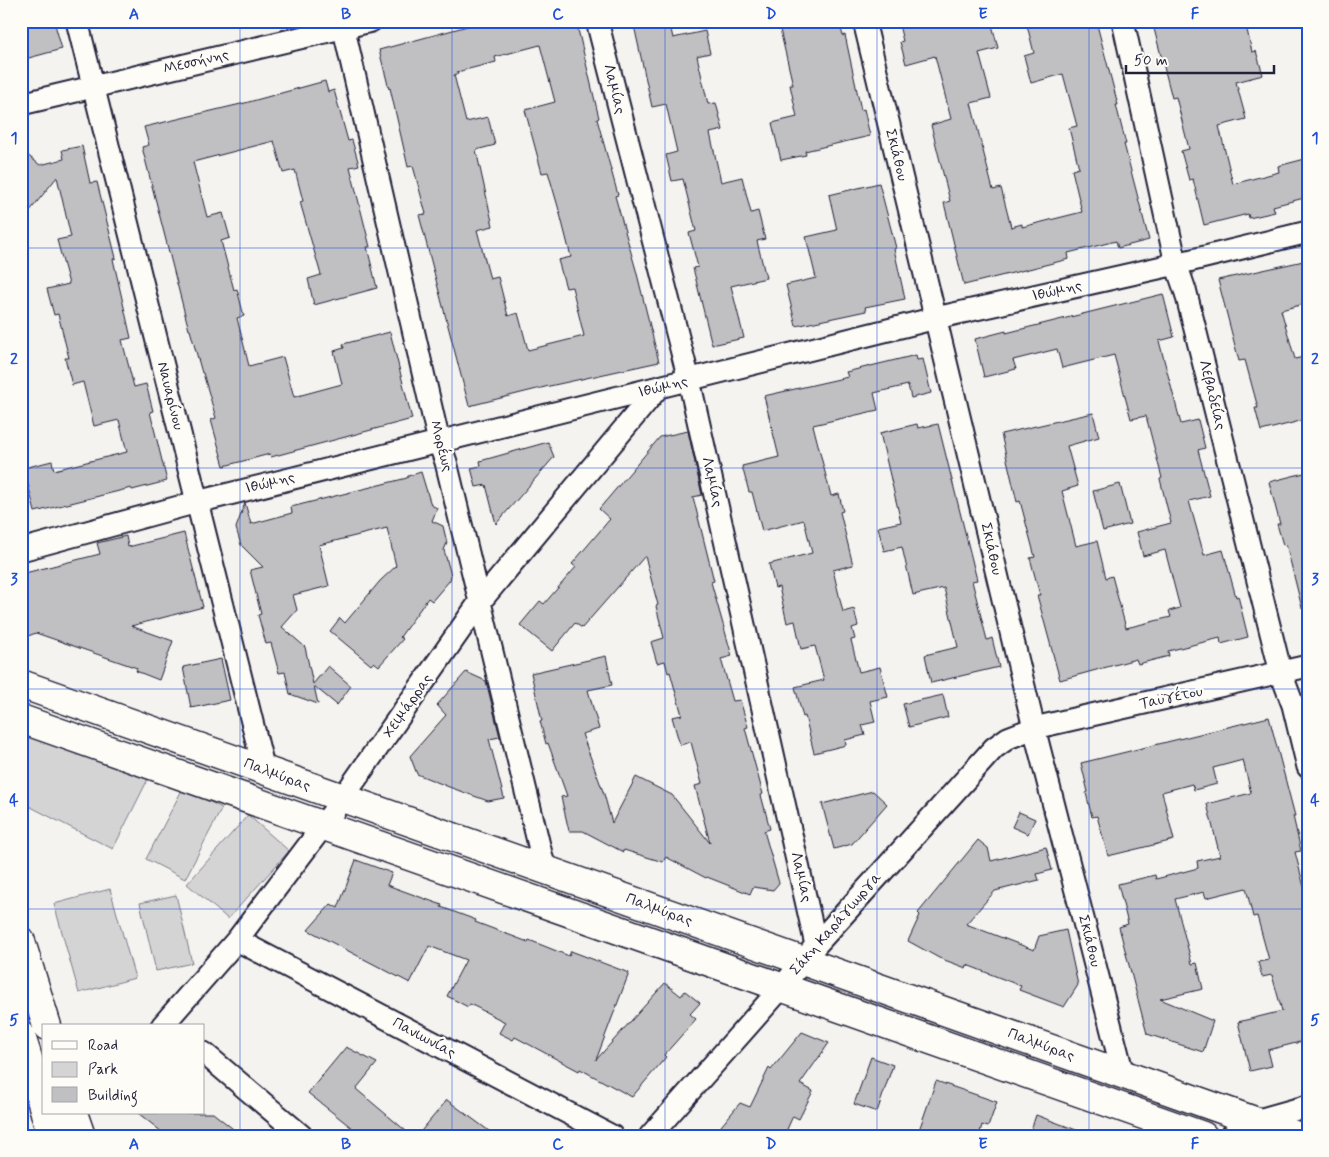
<svg xmlns="http://www.w3.org/2000/svg" width="1329" height="1157" font-family="Mynerve,sans-serif">
	<rect width="100%" height="100%" fill="#f4f3ef"/>
	<filter id="ink" filterUnits="userSpaceOnUse"><feTurbulence type="fractalNoise" baseFrequency=".02" numOctaves="2"/><feDisplacementMap in="SourceGraphic" scale="10" xChannelSelector="R" yChannelSelector="G"/><feConvolveMatrix kernelMatrix="1 2 1 2 8 2 1 2 1" color-interpolation-filters="sRGB"/></filter>
	<g filter="url(#ink)">
		<!-- green -->
		<path fill="#d5d4d5" stroke="#7c7b88" d="M21,731l129,44 -37,74 -92,-47z
			M183,788l39,20 -37,71 -39,-20z
			M248,815l41,36 -61,68 -41,-35z
			M110,889l25,89 -56,15 -25,-89z
			M176,895l16,68 -36,8 -16,-68z"/>
		<!-- building -->
		<path fill="#c0bfc2" stroke="#22223b" fill-rule="evenodd" d="M21,21h33l8,28 -37,10 -4,-14z
			M486,21h90l23,97 -2,1 21,76 -3,1 21,74 23,92 -114,25 -76,19 -50,-191 7,-1 -13,-48 -5,1 -18,-79 -1,1 -10,-39zM540,45l15,57 -30,8 17,63 6,-1 11,38 12,47 -13,3 8,28 6,-1 12,49 -56,14 -10,-37 -10,3 -10,-39 -8,2 -13,-49 16,-4 -17,-76 19,-5 -7,-28 -22,5 -12,-47 4,-1 -1,-2 39,-10 -1,-5z
			M633,21h36l4,17 32,-7 5,22 -13,3 11,48 8,-1 7,27 -13,3 11,49 21,-5 9,36 7,-2 7,28 -8,2 9,37 -35,8 13,52 -32,7 -19,-77 5,-1 -9,-34 7,-2 -13,-52 -11,2 -6,-26 11,-3 -11,-48 -14,3z
			M778,21h61l4,15 2,-1 16,75 3,-1 6,27 -65,15 1,4 -25,5 -9,-37 25,-6 -7,-32h3z
			M898,21h93l7,27 -19,5 12,45 -20,5 22,87 8,-2 10,39 11,-3v3l60,-15 -10,-42 7,-2 -10,-40 8,-2 -14,-52 -32,9 -7,-27 10,-3 -8,-32h70l22,84h-2l10,39h-2l25,96 -31,8 -2,-7 -48,12 1,6 -105,26 -20,-82 6,-2 -19,-76 20,-6 -16,-63 -29,8 -6,-22 3,-1z
			M1152,21h93l7,31 4,-1 7,24 -27,7 10,37 -27,7 14,58 46,-12 -1,-6 27,-7 3,10v28l-35,9 2,6 -26,6 -1,-4 -44,11 -11,-46 -4,1 -8,-29 8,-2 -13,-52 -4,1z
			M325,81l3,11 6,-2 14,51 4,-1 7,25 -9,2 20,80h-3l10,41 -63,17 -6,-26 13,-4 -21,-73 3,-1 -8,-31 -12,3 -9,-32 -81,21 14,55 16,-4 7,25 -9,3 13,49 3,-1 7,27 -7,2 12,48 34,-9 11,40 48,-13 -8,-33 10,-3 -1,-4 47,-12 22,87 -141,38 -1,-3 -46,12 -13,-46 5,-2 -13,-45h-1l-12,-43h-1l-47,-183 7,-2 -5,-18 101,-24z
			M82,146l8,37 7,-1 19,76 -3,1 18,79 -9,2 12,47 12,-3 7,27 -3,1 17,69 -35,9 -1,-2 -96,24 -11,-44 28,-7 2,9 73,-18 -8,-32 -25,6 -11,-44 -11,3 -7,-27h4l-11,-44 -4,1 -7,-26 22,-5 -12,-44 14,-3 -14,-60 -36,45v-72l19,15 24,-6 -2,-9z
			M879,183l17,65 -2,1 11,50 -40,8 1,4 -70,15 -10,-41 30,-7 -10,-41 31,-7 -8,-35z
			M1308,260v43l-27,7 14,49 13,-3v63l-47,12 -6,-23h3l-13,-48 -6,1 -21,-81z
			M1163,294l11,43 -15,4 22,83 17,-4 7,28 -7,2 12,46 -21,5 15,54 19,-5 13,47 2,-1 10,41 -27,7 -1,-6 -52,13 1,5 -31,8 -2,-5 -76,21 -23,-85h3l-10,-37 5,-1 -15,-56 -3,1 -16,-68 92,-21 6,24 -32,9 11,40 -16,5 14,55 21,-5 9,37 6,-2 14,52 45,-11 -2,-6 11,-3 -15,-58 -22,6 -6,-24 34,-9 -11,-44 2,-1 -16,-62 -15,3 -17,-64 -52,13 -5,-19 -44,11 3,9 -32,8 -9,-38 31,-8v2z
			M916,355l1,5 6,-1 8,34 -20,5 -3,-13 -34,8 4,17 -65,15 18,71 8,-2 4,17 -3,1 13,53 -20,5 10,42 11,-3 4,17 -6,2 3,11 -4,1 8,32 21,-5 8,30 -18,4 5,21 -13,3 3,10 -20,5 1,5 -32,8 -9,-37 -2,1 -8,-30 29,-7 -9,-34 -14,3 -6,-28 -8,2 -8,-36 -4,1 -6,-24 43,-11 -8,-33 -42,11 -10,-39h-3l-7,-26 37,-9 -15,-61 84,-19 -2,-5z
			M917,424l1,4 20,-4 39,156 -5,1 15,59 5,-2 7,29 -68,16 -6,-28 33,-8 -14,-59 -31,7 -11,-48 -18,4 -6,-24 23,-5 -21,-89z
			M688,431l14,64 -9,2 21,84 -3,1 21,74 -11,3 12,42 7,-1 8,27 -3,1 18,66 -2,1 9,34 -6,2 15,52 -6,7 -20,-3 -3,7 -43,-17 -1,1 -40,-21 -3,5 -39,-12 -1,2 -40,-21h-14l-8,-34 6,-1 -19,-53 -2,1 -6,-23h2l-11,-48 75,-17 6,29 -24,5 11,39 -17,5 22,60 8,29 24,-46 36,18 38,48 -15,-57 7,-2 -11,-42 -11,3 -8,-28 10,-2 -12,-43 -2,1 -3,-12 -8,2 -6,-21 13,-4 -8,-32 2,-1 -13,-49 -63,72 -7,-5 -23,28 -32,-26 20,-24 4,3 32,-37 -4,-3 38,-45 -11,-10 61,-72z
			M548,442l6,15 -58,67 -10,-39 -10,2 -5,-19 10,-2 -1,-5z
			M421,472l10,33 6,3 -5,13 11,5 4,17 -3,7 7,25 -1,5 -18,21 -4,-3 -28,39 3,2 -24,27 -5,-4 -3,3 -41,-34 10,-13 5,5 35,-42 16,-15 -9,-38 -68,17 10,41 -36,9 4,15 -15,17 23,20 8,37 15,-18 23,20 -14,19 -23,-19 4,18 -28,-10 -5,-22 -6,1 -8,-30 -5,1 -8,-29 3,-1 -11,-44 13,-3 -22,-22 -5,-17 9,-25 6,21 41,-11 -1,-6 116,-29 1,-2z
			M1308,472v135l-6,1 -16,-64 -3,1 -6,-21h3l-11,-42z
			M1120,484l10,40 -27,7 -10,-40z
			M184,533l19,74 -72,19 42,15 -14,39 -23,-9 1,-3 -49,-17 -52,-18 -8,3 -7,-4v-58l79,-20 -3,-11 29,-7 2,11z
			M221,659l9,41 -39,8 -8,-41z
			M466,672l20,9 14,56 -11,2 15,59 -16,3 -39,-14 -32,-13 -7,-18 36,-41 -9,-10z
			M943,695l5,22 -39,10 -6,-23z
			M1269,717l26,99h-2l8,35 -6,1 9,35 4,-1v154l-40,10 4,16 -22,5 -12,-49 44,-11 -10,-36 -10,2 -4,-15 11,-2 -12,-44 -4,1 -7,-29 -40,10 -2,-6 -29,7 17,65 5,-1 6,26 -43,10 53,22 -10,31 -56,-18 -28,-107 9,-3 -10,-40 37,-9 1,4 42,-11 -1,-7 23,-5 -13,-52 44,-11 -8,-33 -30,8 4,16 -23,6 -2,-6 -30,8 12,48 -66,16 -11,-40 -5,1 -6,-24 2,-1 -7,-29z
			M873,791l14,13 -35,40 -18,5 -12,-45z
			M1019,812l16,7 -7,15 -16,-7z
			M978,840l10,8 3,13 55,-14 6,23 -15,4 2,6 -44,11 -29,33 68,26 5,-14 27,-6 12,55 -14,22 -45,-17 2,-4 -54,-21 -1,3 -27,-10 -31,-17 12,-26 -2,-2z
			M356,860l36,13 -5,12 55,20 -1,2 35,13 -1,2 53,20 1,-2 40,16 2,-5 58,22 -33,87 69,-77 16,13 4,-5 15,12 -10,11 6,5 -32,36 2,2 -34,40 -52,-28 -1,2 -64,-34 -2,3 -14,-7 6,-11 -35,-18 -2,3 -21,-11 19,-36 -37,-14 -19,37 -102,-53 23,-26 7,4z
			M802,1032l27,11 -29,41 13,7 -14,28 -6,-3 -9,20h-71l27,-33 10,4 19,-39 2,2z
			M346,1047l31,16 -21,26 56,47h-50l-54,-43z
			M871,1057l22,8 -16,47 -23,-8z
			M936,1081l61,21 -9,25 -6,-2 -3,11h-62z
			M447,1100l49,36h-79z
			M138,1113h75l29,23h-75z
			M1036,1115l51,19v2h-58z"/>
		<g fill="none" stroke-linecap="round" stroke-linejoin="round">
			<defs>
				<path id="minor" d="M77,21l187,749
					M342,21l97,421 7,20 99,408
					M597,21l92,359 127,565
					M864,21l170,707 89,346
					M1123,21l53,243 10,29 95,380 12,32 15,62
					M21,104l350,-83
					M21,550l176,-48 739,-184 240,-54 132,-32
					M237,940l375,196
					M162,1026l75,-86 86,-114 156,-223 178,-214
					M204,1053l98,83
					M650,1136l132,-149 34,-42 178,-197 14,-10 26,-10 274,-62
					M1231,1136l24,-15 53,-15"/>
				<path id="major" d="M21,684l1276,452
					M21,719l1182,417
					M21,942l26,84
					M21,1036l23,73
					M45,1113l7,23
					M73,1113l8,23"/>
			</defs>
			<!-- minor casing -->
			<use href="#minor" stroke="#22223b" stroke-width="25"/>
			<!-- major casing -->
			<use href="#major" stroke="#22223b" stroke-width="31"/>
			<!-- minor -->
			<use href="#minor" stroke="#fdfcf7" stroke-width="21"/>
			<!-- major -->
			<use href="#major" stroke="#fdfcf7" stroke-width="28"/>
		</g>
	</g>
	<!-- grid -->
	<path fill="none" stroke="#1d4ed8" stroke-width="1" stroke-opacity="0.55" d="M240,21v1115M452,21v1115M665,21v1115M877,21v1115M1089,21v1115M21,248h1287M21,468h1287M21,689h1287M21,909h1287"/>
	<g text-anchor="middle" dominant-baseline="central" stroke-width="4.5" stroke-linejoin="round" paint-order="stroke">
		<!-- street labels -->
		<g font-size="15" fill="#22223b" stroke="#fdfcf7">
			<text transform="translate(196 62) rotate(-13)">Μεσσήνης</text>
			<text transform="translate(614 89) rotate(76)">Λαμίας</text>
			<text transform="translate(896 155) rotate(76)">Σκιάθου</text>
			<text transform="translate(1057 291) rotate(-13)">Ιθώμης</text>
			<text transform="translate(663 387) rotate(-14)">Ιθώμης</text>
			<text transform="translate(1212 395) rotate(76)">Λεβαδείας</text>
			<text transform="translate(170 396) rotate(76)">Ναυαρίνου</text>
			<text transform="translate(441 446) rotate(75)">Μορέως</text>
			<text transform="translate(712 482) rotate(77)">Λαμίας</text>
			<text transform="translate(270 483) rotate(-14)">Ιθώμης</text>
			<text transform="translate(991 549) rotate(77)">Σκιάθου</text>
			<text transform="translate(1171 698) rotate(-12)">Ταϋγέτου</text>
			<text transform="translate(408 706) rotate(-55)">Χειμάρρας</text>
			<text transform="translate(277 775) rotate(20)">Παλμύρας</text>
			<text transform="translate(801 877) rotate(77)">Λαμίας</text>
			<text transform="translate(659 910) rotate(20)">Παλμύρας</text>
			<text transform="translate(836 924) rotate(-49)">Σάκη Καράγιωργα</text>
			<text transform="translate(1089 941) rotate(76)">Σκιάθου</text>
			<text transform="translate(424 1038) rotate(28)">Πανιωνίας</text>
			<text transform="translate(1041 1045) rotate(20)">Παλμύρας</text>
		</g>
	</g>
	<!-- margin -->
	<rect width="1329" height="1157" fill="none" stroke="#fdfcf7" stroke-width="55"/>
	<!-- legend -->
	<rect x="42" y="1024" width="162" height="90" fill="#fdfcf7" stroke="#a5a5ac"/>
	<rect x="52" y="1041" width="25" height="8" fill="#fdfcf7" stroke="#a5a5ac"/>
	<text x="88" y="1050" font-size="15" fill="#22223b">Road</text>
	<rect x="52" y="1062" width="25" height="15" fill="#d5d4d5" stroke="#a5a5ac"/>
	<text x="88" y="1074" font-size="15" fill="#22223b">Park</text>
	<rect x="52" y="1087" width="25" height="15" fill="#c0bfc2" stroke="#a5a5ac"/>
	<text x="88" y="1100" font-size="15" fill="#22223b">Building</text>
	<!-- scale -->
	<path d="M1126 65v8h148v-8" fill="none" stroke="#22223b" stroke-width="2.5"/>
	<text x="1134" y="65" font-size="15" fill="#22223b" stroke="#fdfcf7" stroke-width="4" paint-order="stroke">50 m</text>
	<rect x="28" y="28" width="1274" height="1102" fill="none" stroke="#1d4ed8" stroke-width="2"/>
	<g font-size="16" text-anchor="middle" font-weight="bold" fill="#1d4ed8">
		<text x="134" y="19">A</text>
		<text x="346" y="19">B</text>
		<text x="558" y="19">C</text>
		<text x="771" y="19">D</text>
		<text x="983" y="19">E</text>
		<text x="1195" y="19">F</text>
		<text x="14" y="143">1</text>
		<text x="1315" y="143">1</text>
		<text x="14" y="364">2</text>
		<text x="1315" y="364">2</text>
		<text x="14" y="584">3</text>
		<text x="1315" y="584">3</text>
		<text x="14" y="805">4</text>
		<text x="1315" y="805">4</text>
		<text x="14" y="1025">5</text>
		<text x="1315" y="1025">5</text>
		<text x="134" y="1149">A</text>
		<text x="346" y="1149">B</text>
		<text x="558" y="1149">C</text>
		<text x="771" y="1149">D</text>
		<text x="983" y="1149">E</text>
		<text x="1195" y="1149">F</text>
	</g>
</svg>
